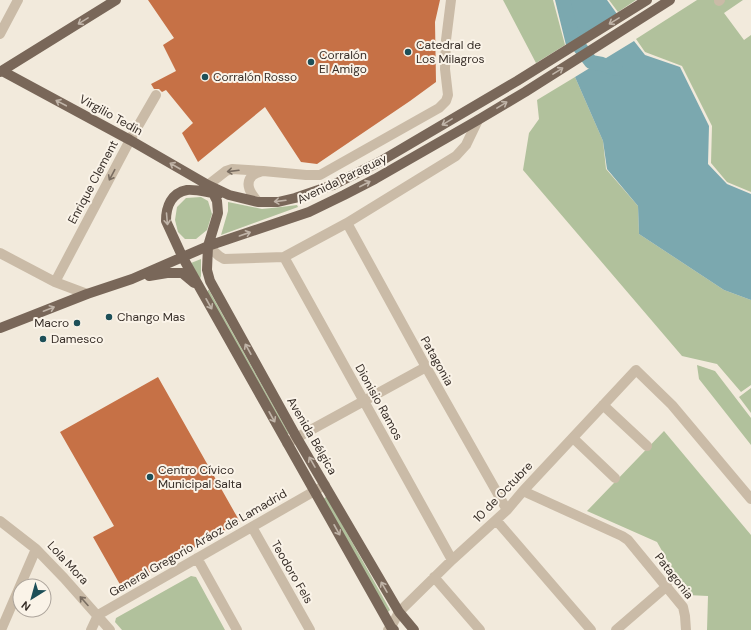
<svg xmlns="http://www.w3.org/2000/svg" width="751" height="630" font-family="'DM Sans',sans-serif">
	<rect width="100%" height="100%" fill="#f2eadc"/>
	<!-- green -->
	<path fill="#b1c19c" d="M503,0h50l12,45 -29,18z
		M609,0h27l-18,12z
		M697,0h46l-19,13 20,27 7,-5v157l-24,-10 -16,-19 1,-37 -30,-60 -37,-14 -9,-13z
		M575,77l28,64 3,28 32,37 1,28 85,56 27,10v85l-10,7 -24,-28 -35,-8 -159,-186 6,-37 10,-14 -2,-19z
		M201,197l7,4 4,13 -5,16 -11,9h-11l-7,-7 -3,-12 2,-13 9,-9z
		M228,202l34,7 19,-2 16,-2 1,2 -77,28 7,-24z
		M201,259v17l-1,3 -9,-16z
		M208,290h1l80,144h-2l-80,-141z
		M697,365l18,6 36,47v27l-52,-66z
		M751,388v25l-12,-16z
		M664,431l87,104v95h-44l1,-34 -21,-1 -30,-53 -70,-31z
		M326,497l2,2 61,109 1,2 -2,2h-1l-64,-113z
		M191,576l5,1 29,53h-103l-7,-8 1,-4z"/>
	<!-- water -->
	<path fill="#7ba8af" d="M555,0h52l10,14 -51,31z
		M634,41l11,14 35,12 29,59 -1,38 19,20 24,10v106l-27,-10 -85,-56 -1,-28 -31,-37 -4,-28 -28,-64z"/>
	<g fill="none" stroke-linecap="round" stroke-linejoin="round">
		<!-- river -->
		<path stroke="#7ba8af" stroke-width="14" d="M563,0l10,38 18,24 11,2 14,5"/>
	</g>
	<!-- building -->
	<path fill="#c67146" d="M148,0h292l-5,22 1,60 -26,19 -93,63 -16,-2 -36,-55 -67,55 -16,-29 11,-10 -27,-33 -4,2 -3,-3h-5l-3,-5 25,-13 -13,-26 11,-7z
		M158,377l82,145 -118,66 -29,-51 21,-11 -54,-94z"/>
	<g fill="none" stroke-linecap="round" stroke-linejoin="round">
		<!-- minor -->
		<path stroke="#cabba7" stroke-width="10" d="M719,1l1,-1
			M0,34l18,-34
			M208,185l18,-14 6,-2 31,2 43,4h14l119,-67 7,-7 2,-6 -3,-26 1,-29 5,-40
			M258,202c-6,-7 -15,-18 -5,-27 3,-2 7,-3 10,-4
			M347,223l79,144 81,143
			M208,246l11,10 5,3 60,-2 63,-34 109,-67 10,-11 12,-25
			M0,253l55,29 32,12
			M284,257l168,303
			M55,282l75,-142 26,-45
			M603,405l44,41
			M573,438l42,40
			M287,443l139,-76
			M523,491l99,45 6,4 55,67 2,9 1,14
			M496,520l95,110
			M0,521l36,28 28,29 46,52
			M252,527l58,103
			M197,558l40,72
			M434,577l46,53
			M20,586l16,-37
			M1,630l19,-44
			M91,630l7,-15 227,-130
			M388,630l3,-3 8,-15 53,-52 55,-50 16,-19 113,-121 36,35 79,94
			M616,630l51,-44"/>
		<!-- major -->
		<path stroke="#796759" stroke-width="10" d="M2,71l128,69 78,45 21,10 29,7h20l17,-4 38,-13 48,-24 136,-80 130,-81
			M0,72l116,-72
			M211,189l6,12 1,12 -10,33 -1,24 3,11 87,157 102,174 15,18
			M219,194c-10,-1 -22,-5 -32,-4 -16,3 -21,17 -21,31l17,37 208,369 3,3
			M149,276l18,-3h15l12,10
			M0,328l87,-34 45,-15 76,-33 101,-34 35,-17 31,-16 103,-59 47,-28 145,-92"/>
	</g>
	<!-- one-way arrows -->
	<defs><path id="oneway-shaft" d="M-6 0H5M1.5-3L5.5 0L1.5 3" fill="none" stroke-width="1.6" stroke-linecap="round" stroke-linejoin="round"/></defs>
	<g stroke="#c0b4a8">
		<use href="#oneway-shaft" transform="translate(83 21) rotate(148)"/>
		<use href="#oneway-shaft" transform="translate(614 21) rotate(148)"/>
		<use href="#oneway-shaft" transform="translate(558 71) rotate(-32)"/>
		<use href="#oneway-shaft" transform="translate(61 103) rotate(-152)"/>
		<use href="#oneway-shaft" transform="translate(502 105) rotate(-31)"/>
		<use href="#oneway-shaft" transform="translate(447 122) rotate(149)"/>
		<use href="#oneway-shaft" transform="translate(175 166) rotate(-150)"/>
		<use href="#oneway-shaft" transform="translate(365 184) rotate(-27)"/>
		<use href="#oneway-shaft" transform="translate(280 201) rotate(173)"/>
		<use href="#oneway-shaft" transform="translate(167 219) rotate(85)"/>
		<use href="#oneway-shaft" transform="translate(245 234) rotate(-19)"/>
		<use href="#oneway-shaft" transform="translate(209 304) rotate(61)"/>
		<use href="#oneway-shaft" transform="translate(49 309) rotate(-21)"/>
		<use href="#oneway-shaft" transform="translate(248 349) rotate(-119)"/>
		<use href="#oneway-shaft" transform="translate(272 417) rotate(61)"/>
		<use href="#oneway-shaft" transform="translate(312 462) rotate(-120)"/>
		<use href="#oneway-shaft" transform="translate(337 530) rotate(61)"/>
		<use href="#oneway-shaft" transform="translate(384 587) rotate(-120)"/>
	</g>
	<g stroke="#796d61">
		<use href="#oneway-shaft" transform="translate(233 171) rotate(173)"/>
		<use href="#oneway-shaft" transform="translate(112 175) rotate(118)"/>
		<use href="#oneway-shaft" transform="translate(84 601) rotate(-132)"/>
	</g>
	<!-- markers -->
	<g fill="#1d4f58" stroke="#faf3e8" stroke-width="1.5">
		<circle cx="408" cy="52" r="4"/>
		<circle cx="311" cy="62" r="4"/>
		<circle cx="205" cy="77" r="4"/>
		<circle cx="109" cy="317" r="4"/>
		<circle cx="77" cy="323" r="4"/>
		<circle cx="43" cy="339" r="4"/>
		<circle cx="150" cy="477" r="4"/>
	</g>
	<g text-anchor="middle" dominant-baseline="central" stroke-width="4" stroke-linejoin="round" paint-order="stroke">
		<!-- poi labels -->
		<g font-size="12" fill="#372e28" stroke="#faf3e8" text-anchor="start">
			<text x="416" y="45">Catedral de<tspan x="416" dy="14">Los Milagros</tspan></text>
			<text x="319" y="55">Corralón<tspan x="319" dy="14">El Amigo</tspan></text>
			<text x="213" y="77">Corralón Rosso</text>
			<text x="117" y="317">Chango Mas</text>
			<text x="69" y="323" text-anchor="end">Macro</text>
			<text x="51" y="339">Damesco</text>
			<text x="158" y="470">Centro Cívico<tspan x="158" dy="14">Municipal Salta</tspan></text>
		</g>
		<!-- street labels -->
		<g font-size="12" fill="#372e28" stroke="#faf3e8">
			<text transform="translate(111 115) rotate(29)">Virgilio Tedín</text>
			<text transform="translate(342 179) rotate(-26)">Avenida Paraguay</text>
			<text transform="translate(93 182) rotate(-62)">Enrique Clement</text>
			<text transform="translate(437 361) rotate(61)">Patagonia</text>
			<text transform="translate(379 402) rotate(61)">Dionisio Ramos</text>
			<text transform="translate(312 436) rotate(60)">Avenida Bélgica</text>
			<text transform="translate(503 492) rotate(-46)">10 de Octubre</text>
			<text transform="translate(198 543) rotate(-30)">General Gregorio Aráoz de Lamadrid</text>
			<text transform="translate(68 563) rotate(47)">Lola Mora</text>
			<text transform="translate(292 572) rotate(60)">Teodoro Fels</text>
			<text transform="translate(674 576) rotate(52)">Patagonia</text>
		</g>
	</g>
	<!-- north arrow -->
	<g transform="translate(32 598) rotate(217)"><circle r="19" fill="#faf3e8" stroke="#aca49b"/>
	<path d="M0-3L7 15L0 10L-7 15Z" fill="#1d4f58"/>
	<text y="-6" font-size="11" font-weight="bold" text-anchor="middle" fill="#372e28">N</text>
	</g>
</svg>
